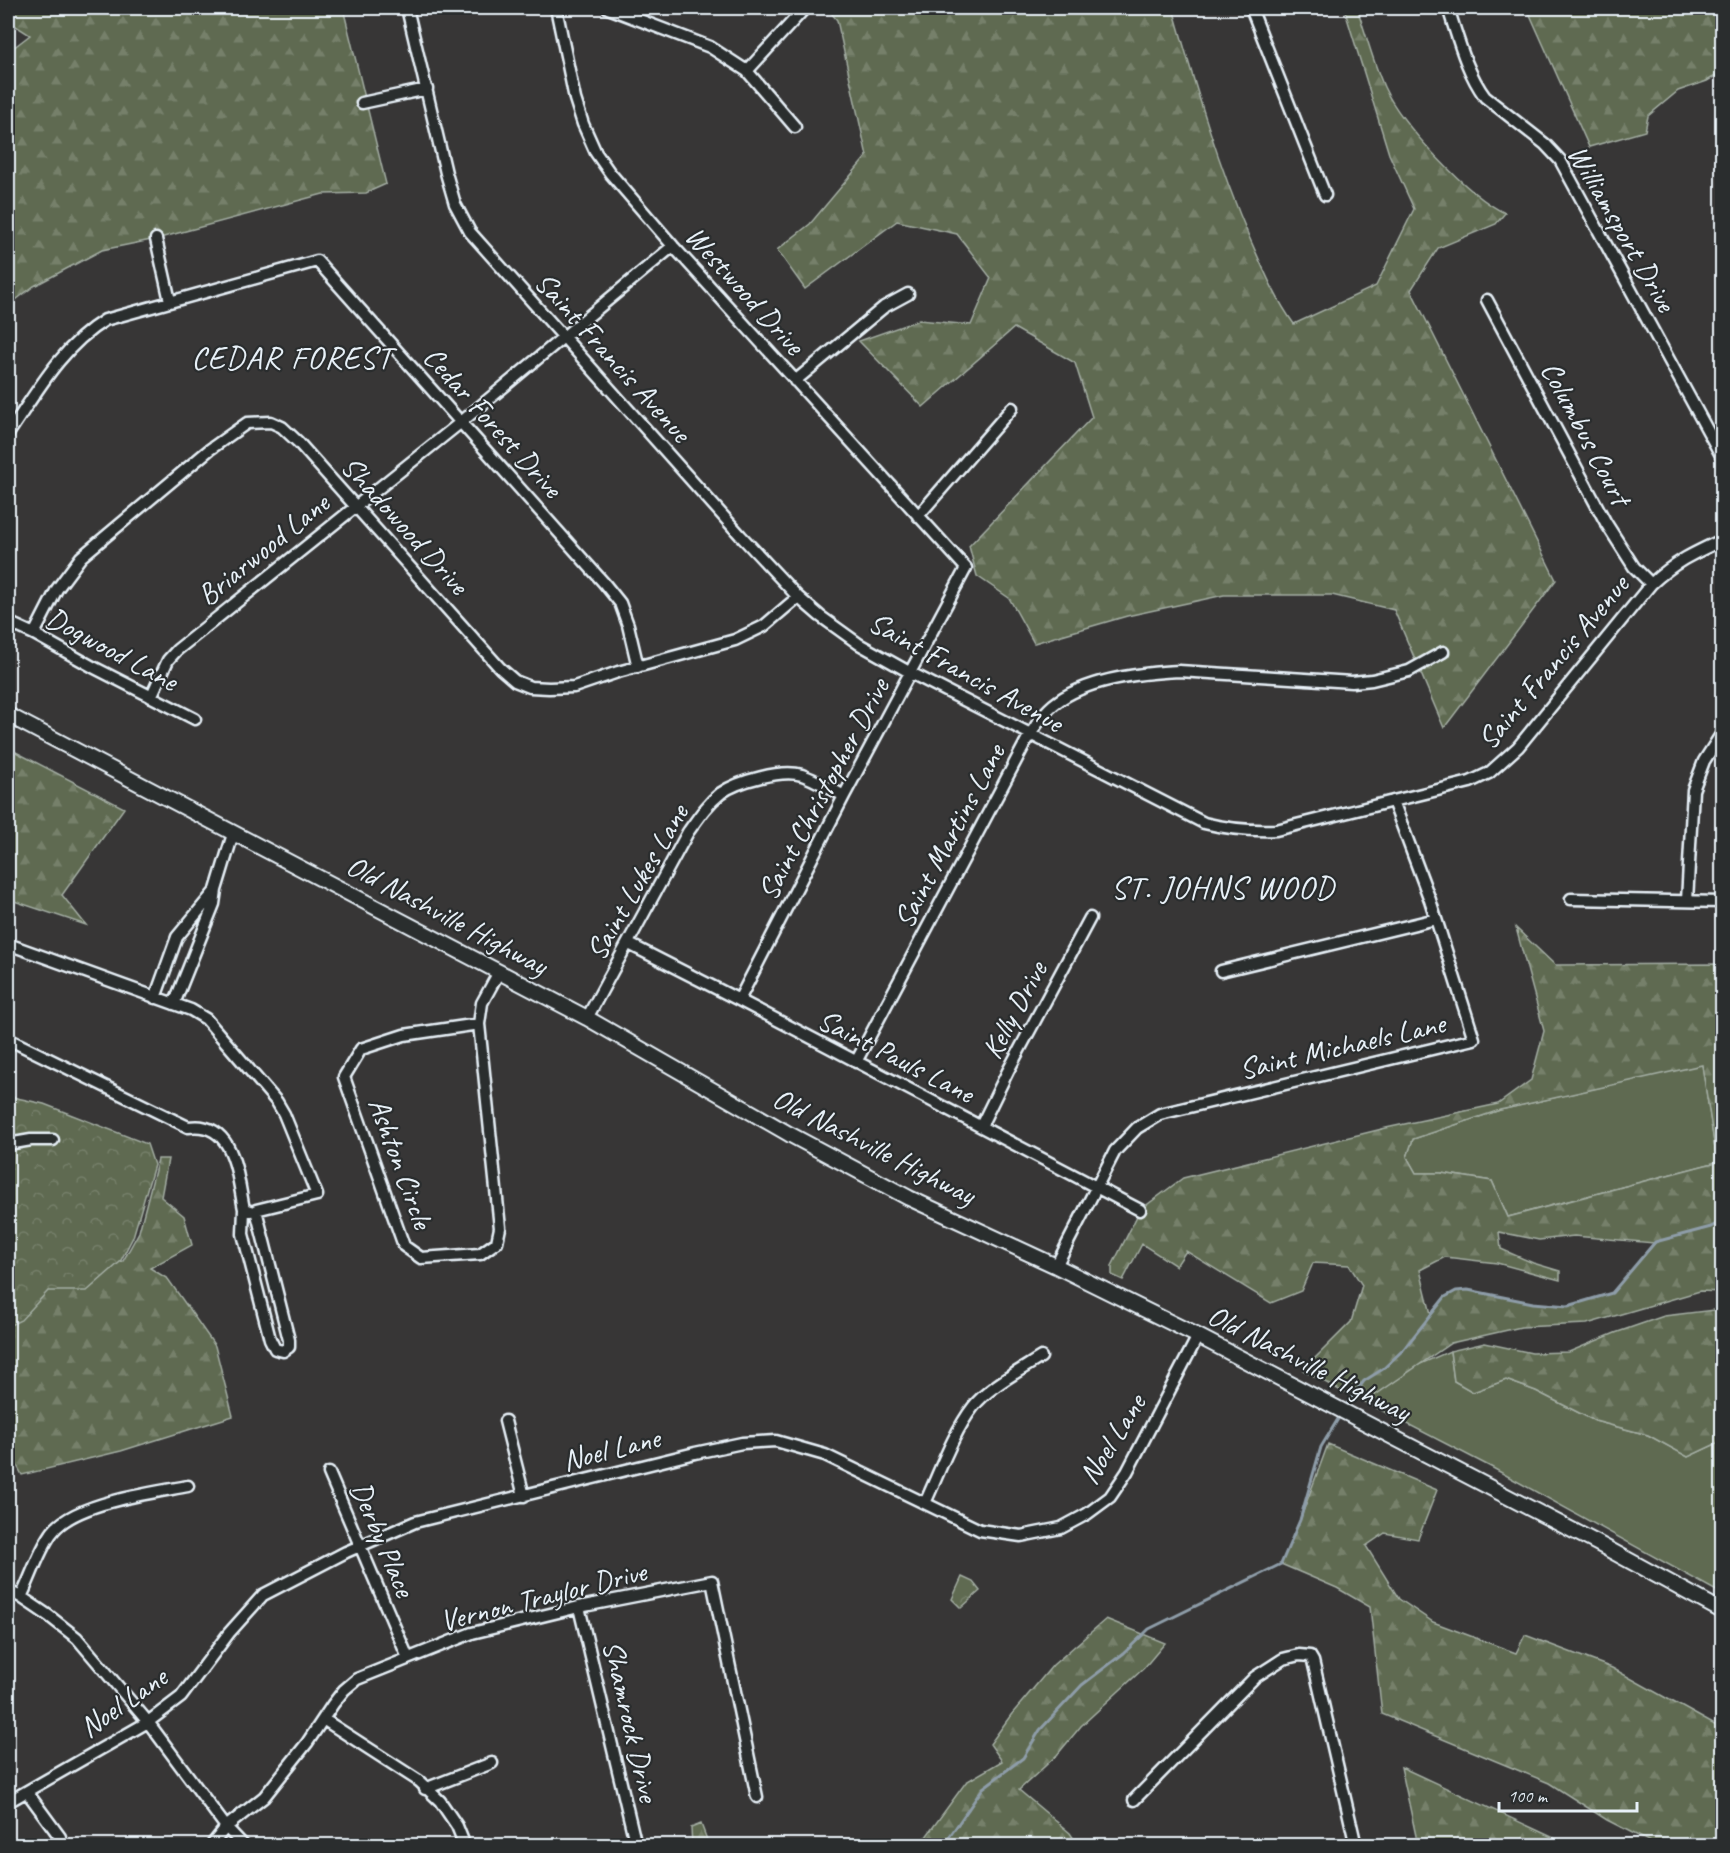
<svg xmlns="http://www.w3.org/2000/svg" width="1730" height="1853" font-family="Caveat,sans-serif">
	<defs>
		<pattern id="forest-firs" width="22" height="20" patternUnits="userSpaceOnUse" patternTransform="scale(1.5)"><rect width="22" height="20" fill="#5f6a51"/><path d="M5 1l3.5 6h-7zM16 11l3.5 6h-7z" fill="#76806b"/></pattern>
		<pattern id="park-crowns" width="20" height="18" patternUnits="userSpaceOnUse" patternTransform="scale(1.5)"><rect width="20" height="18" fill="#5f6a51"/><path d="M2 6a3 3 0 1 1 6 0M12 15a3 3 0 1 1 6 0" fill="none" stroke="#76806b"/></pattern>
	</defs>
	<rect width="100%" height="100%" fill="#373636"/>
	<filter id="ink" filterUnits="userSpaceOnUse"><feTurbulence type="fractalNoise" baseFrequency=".0167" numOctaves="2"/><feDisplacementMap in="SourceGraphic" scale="12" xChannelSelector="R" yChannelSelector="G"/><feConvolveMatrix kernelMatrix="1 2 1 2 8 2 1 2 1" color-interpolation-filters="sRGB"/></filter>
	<g filter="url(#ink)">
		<!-- green -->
		<path fill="#5f6a51" stroke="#a4aea4" stroke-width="1.5" d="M1702,1064l15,98 -209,55 -16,-36 -51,-8h-25l-9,-16 6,-18 87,-29z
			M1450,1351l4,30 19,11 33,-12 30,11 59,30 53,14 40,22 34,-16v153l-231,-127 -126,-65 53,-37z"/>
		<!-- forest -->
		<path fill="url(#forest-firs)" stroke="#a4aea4" stroke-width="1.5" fill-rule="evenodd" d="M8,8h335l43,176 -20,9 -43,1 -167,45 -54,11 -68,36 -26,20v-254l22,-17 -22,-14z
			M827,8h346c22,78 45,156 77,231 13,29 25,59 44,85l82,-38 38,-77 -25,-55 -45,-146h13c9,26 16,54 27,79 17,37 84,109 121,126l-9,11 -58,24 -27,42 145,290 -112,148 -50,-118 -62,-15h-108l-97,21 -93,27 -25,-45 -32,-22 -8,-30 123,-129 -17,-54 -61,-35 -91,79 -64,-66 60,-21 52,5 20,-47 -34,-44 -60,-13 -92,68 -28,-39 33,-26 57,-68 -30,-136z
			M1527,8h195v64l-15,9 -29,10 -30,25 -3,15 -56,16z
			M8,748l116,60 -62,87 24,30 -78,-26z
			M1516,928l39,37 167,-1v328l-22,-1 -113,33 -66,3 -70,16 -86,59 -10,-9 7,-9 -11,8h-8l-40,-22 48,-48 11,-37 -13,-20 -36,-2 -12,28 -30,12 -85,-52 -10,15 -34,-22 -19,36 -11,-5v-9l28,-56 43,-32 203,-50 112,-24 33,-24 13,-49zM1702,1065l15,97 -209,55 -16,-36 -51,-8h-25l-9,-16 6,-18 87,-29zM1499,1232l40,8 35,-4 81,7 -43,50 -44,13 -35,-3 -65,-13 -12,1 -11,6 -14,17 -11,-44 25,-13 52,6 63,17v-9l-27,-8 -32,-14z
			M158,1159h10l-7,38 23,19 8,29 -42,23 18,11 47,67 18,70 -112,35 -99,24 -14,-27v-109l3,-3 -2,-18 19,-25 63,-25 32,-7 16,-29z
			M1722,1309v132l-34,16 -40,-22 -53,-14 -59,-30 -30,-11 -33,12 -19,-11 -4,-30 35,-8 47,10 37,-1 46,-19 49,-17z
			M1328,1444l109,46 -19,49 -33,-6 -19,13 33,53 34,23 83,31 9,-18 87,33 110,61v108l-5,8h-61l-49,-25 -58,-37 -167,-69 -12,-107 -33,-19 -56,-24 19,-44z
			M1106,1619l59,24 -21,25 -63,58 -24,29 -38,35 51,43 8,12h-158l46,-63 36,-21 -12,-17 21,-29 42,-50z
			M1401,1767l168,78h-151z
			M701,1824l8,21h-17l-1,-17z"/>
		<!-- park -->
		<path fill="url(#park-crowns)" stroke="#a4aea4" stroke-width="1.5" d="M8,1096l36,8 103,40 7,21 -21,72 -13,25 -33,29h-39l-27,29 -13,6z
			M962,1577l11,5 7,9 -19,17 -9,-9z"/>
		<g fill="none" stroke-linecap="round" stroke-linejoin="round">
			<!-- stream -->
			<path stroke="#8e9da9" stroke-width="3" d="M1344,1408l20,-27 19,-12 20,-19 42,-53 11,-6 12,-1 65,13 35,3 44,-13 43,-51 56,-15 11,-6
				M943,1846l40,-58 40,-30 17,-28 42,-45 42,-32 25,-24 132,-65 19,-44 21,-73 20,-33"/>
			<defs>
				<path id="minor" d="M407,8l39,165 9,31 15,28 271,304 57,61 22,19 39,28 52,29 293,150c24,6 47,8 72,7l194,-48 19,-9 29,-26 133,-163c25,-23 41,-30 71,-44
					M556,8l19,91 8,25 13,29 14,20 63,73 293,322 -122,228 -105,204
					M608,8l102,39 37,24 48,56
					M1251,8l74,187
					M1448,8c10,30 18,63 37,89l60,47 15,16 162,297
					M747,71l58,-63
					M362,103l65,-14
					M156,239l14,62
					M1487,300l119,223 28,44 17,17
					M795,381l89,-74 24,-13
					M8,434c28,-41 53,-87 97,-114l212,-59 287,322 16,20 8,22 10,42
					M918,516l94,-108
					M8,622l26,12 59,33 102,52
					M34,634l23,-45 24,-32 128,-107 38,-27 24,-1 11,5 16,15 202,226 15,13 15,6 19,1 25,-1 44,-15 117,-32 29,-14 34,-29
					M151,697l17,-37 9,-10 283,-227 213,-177
					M1571,899l151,3
					M1687,901l6,-111 11,-29 18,-28
					M8,944l183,66 15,9 71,83 7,12 33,81 -61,15 33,130v7l-6,4 -8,-2 -5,-10 -27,-105 1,-25
					M629,944l110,56 401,210
					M1221,971l215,-52
					M155,998l22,-61 39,-47
					M174,1004l40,-100 2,-14 17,-56
					M587,1018l101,-186c10,-14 19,-28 33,-39 17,-12 61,-24 81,-18 14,5 29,14 42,21
					M479,1024l-75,11 -43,14 -17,28 60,169 17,12 59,-4 17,-12 3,-14 -21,-204 3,-21 17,-31
					M8,1039l180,88c47,-7 49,49 56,82l6,2
					M856,1062l173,-326c6,-8 10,-16 16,-23 28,-33 93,-40 134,-42l173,11 20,-2 37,-9 34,-19
					M981,1126l27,-55 82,-153
					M8,1144l23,-4h22
					M1056,1266l59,-115 22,-23 23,-14 314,-75 -44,-139 -37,-99
					M505,1421l19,75
					M329,1473l79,185
					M925,1503c14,-30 28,-70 48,-96 14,-19 48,-37 68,-50
					M8,1591l13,6 28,19 28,22 71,84 78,105 18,19
					M21,1597c10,-20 17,-44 30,-63 20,-31 101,-41 137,-48
					M579,1607l57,239
					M323,1719l96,62 21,20 17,25 8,20
					M425,1789l67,-26
					M27,1792l33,45 3,9
					M1134,1800l121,-123 28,-18 16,-4 11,1 3,5 43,185
					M8,1802l140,-80 33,-25 48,-64 34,-38 83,-43 69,-30 280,-69 47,-10 34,-2 49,14 155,75 41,6 40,-8 26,-14 23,-17 17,-25 71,-136
					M211,1846l15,-19 38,-30 43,-54 26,-39 11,-14 13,-11 115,-46 107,-26 133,-26 45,216"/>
				<path id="major" d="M8,715l579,303 202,116 120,64 147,68 142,70 399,207 125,68"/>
			</defs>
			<!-- minor casing -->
			<use href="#minor" stroke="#e8f1f8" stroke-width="15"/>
			<!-- major casing -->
			<use href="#major" stroke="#e8f1f8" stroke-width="18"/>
			<!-- minor -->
			<use href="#minor" stroke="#2a2d2e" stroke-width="10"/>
			<!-- major -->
			<use href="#major" stroke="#2a2d2e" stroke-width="14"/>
		</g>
	</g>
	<g text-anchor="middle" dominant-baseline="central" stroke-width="4.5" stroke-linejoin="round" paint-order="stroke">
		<!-- street labels -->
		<g font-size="30" fill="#e8f1f8" stroke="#2a2d2e">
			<text transform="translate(1622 228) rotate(60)">Williamsport Drive</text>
			<text transform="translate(745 290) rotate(48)">Westwood Drive</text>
			<text transform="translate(613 357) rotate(48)">Saint Francis Avenue</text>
			<text transform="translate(493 422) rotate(48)">Cedar Forest Drive</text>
			<text transform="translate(1586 433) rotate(62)">Columbus Court</text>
			<text transform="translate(405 525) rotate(48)">Shadowood Drive</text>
			<text transform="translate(263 549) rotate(-39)">Briarwood Lane</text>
			<text transform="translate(112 649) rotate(28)">Dogwood Lane</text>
			<text transform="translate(1553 662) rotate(-50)">Saint Francis Avenue</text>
			<text transform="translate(966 672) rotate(29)">Saint Francis Avenue</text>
			<text transform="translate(823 789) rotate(-62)">Saint Christopher Drive</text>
			<text transform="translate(949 836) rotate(-62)">Saint Martins Lane</text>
			<text transform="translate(637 882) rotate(-60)">Saint Lukes Lane</text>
			<text transform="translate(447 915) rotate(28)">Old Nashville Highway</text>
			<text transform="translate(1014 1010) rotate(-62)">Kelly Drive</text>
			<text transform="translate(1342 1046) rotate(-13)">Saint Michaels Lane</text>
			<text transform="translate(896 1056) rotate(27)">Saint Pauls Lane</text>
			<text transform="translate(874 1146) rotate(27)">Old Nashville Highway</text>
			<text transform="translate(401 1163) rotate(70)">Ashton Circle</text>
			<text transform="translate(1309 1363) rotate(27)">Old Nashville Highway</text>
			<text transform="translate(1112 1439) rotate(-58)">Noel Lane</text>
			<text transform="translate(611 1449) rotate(-14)">Noel Lane</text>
			<text transform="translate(383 1539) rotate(67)">Derby Place</text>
			<text transform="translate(543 1596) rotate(-14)">Vernon Traylor Drive</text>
			<text transform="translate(123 1702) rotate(-35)">Noel Lane</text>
			<text transform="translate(631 1721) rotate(77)">Shamrock Drive</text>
		</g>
		<!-- neighbourhood labels -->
		<g font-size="32" letter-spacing="1.5" fill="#e8f1f8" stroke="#2a2d2e">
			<text x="292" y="357">CEDAR FOREST</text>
			<text x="1223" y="887">ST. JOHNS WOOD</text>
		</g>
	</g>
	<!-- margin -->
	<rect width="1730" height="1853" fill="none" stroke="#2a2d2e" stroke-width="30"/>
	<rect x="15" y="15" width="1700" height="1823" fill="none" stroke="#e8f1f8" stroke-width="2" filter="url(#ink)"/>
	<!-- scale -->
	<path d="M1499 1802v9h138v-9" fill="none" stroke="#e8f1f8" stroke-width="3"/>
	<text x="1508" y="1802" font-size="18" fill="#e8f1f8" stroke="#2a2d2e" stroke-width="4.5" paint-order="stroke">100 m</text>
</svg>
